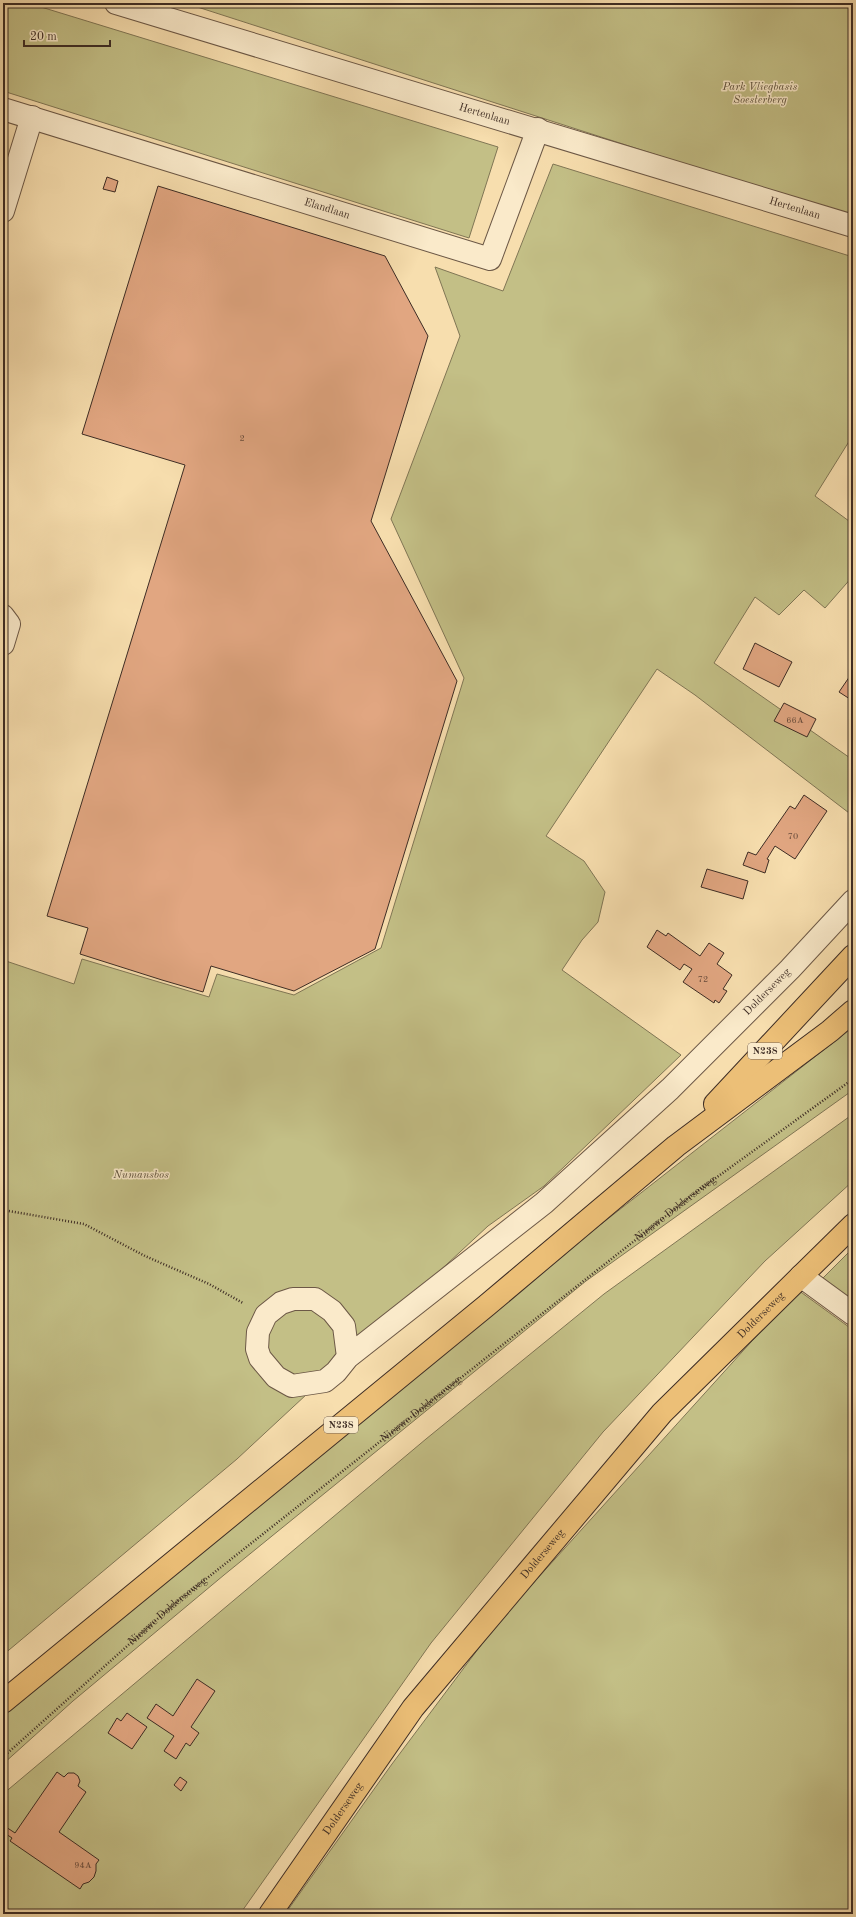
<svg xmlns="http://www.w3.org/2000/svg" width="856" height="1917" font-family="'Old Standard TT',serif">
	<rect width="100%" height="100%" fill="#f7deae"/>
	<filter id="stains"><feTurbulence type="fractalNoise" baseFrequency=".005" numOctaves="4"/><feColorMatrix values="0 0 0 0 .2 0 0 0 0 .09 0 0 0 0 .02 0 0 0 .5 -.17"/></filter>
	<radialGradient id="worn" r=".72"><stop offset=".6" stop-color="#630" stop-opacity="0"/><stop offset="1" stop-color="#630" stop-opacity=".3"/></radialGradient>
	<!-- green -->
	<path fill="#c3bf86" stroke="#807655" d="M3,3h25l470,144 -29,91 -466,-147z
		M185,3h668v215l-75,-24z
		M553,164l300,93v178l-38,61 38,28v52l-28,32 -21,-18 -25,25 -24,-18 -41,66 139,97v56l-158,-121 -38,-26 -111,167 38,25 21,31 -7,30 -16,18 -20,30 119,85 -137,131 -56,40 -251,233 -234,196v-695l71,24 8,-25 127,38 8,-23 77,21 87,-47 83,-270 -73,-159 69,-183 -25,-69 68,24z
		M853,1027v63l-267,191 -362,294 -151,126 -70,63v-48l9,-8 556,-458z
		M853,1114v67l-88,80 -162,171 -172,211 -191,271h-237v-120l423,-355 178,-145z
		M853,1248v53l-31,-22z
		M798,1290l55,40v584h-568l107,-150 107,-143z"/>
	<!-- building -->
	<path fill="#e1a681" stroke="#3d2c24" d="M107,177l11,4 -3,11 -12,-3z
		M158,186l227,70 43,80 -57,185 86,160 -82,268 -81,42 -83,-25 -8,26 -41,-12 -82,-26 8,-26 -41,-12 138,-451 -103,-31z
		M755,643l37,19 -13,25 -36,-18z
		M852,673h1v28l-14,-9z
		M784,703l32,16 -9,18 -33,-16z
		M804,795l23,16 -32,48 -20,-13 -8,13 2,1 -4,13 -22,-8 5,-13 8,3 34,-49 5,3z
		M707,869l41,12 -5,18 -42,-12z
		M657,930l9,6 2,-3 32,23 9,-13 15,10 -7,11 15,11 -9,14 4,2 -8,12 -4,-3 -1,3 -31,-21 9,-13 -8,-5 -4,6 -33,-23z
		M197,1679l18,12 -24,36 8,6 -9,13 -4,-3 -10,16 -12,-8 10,-15 -27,-18 9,-14 17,12z
		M127,1713l20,14 -15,22 -24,-16 9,-15 4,3z
		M57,1772l7,5 4,-4h6l4,3 2,5 -2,5 8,6 -27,40 40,28 -3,4v7l-2,6 -5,5 -6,2 -3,5 -70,-48 2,-3 -6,-4 -3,1v-8h3l9,6z
		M180,1777l7,5 -6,9 -7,-6z"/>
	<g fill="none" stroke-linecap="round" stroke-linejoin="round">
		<defs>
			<g id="minor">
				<path id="s2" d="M116,3l737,223"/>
				<path id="s3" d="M3,109l487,150 48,-130"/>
				<path d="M3,211l29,-94"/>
				<path d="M3,616l6,8 -6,20"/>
				<path d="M801,1276l52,38"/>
				<path id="s4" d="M348,1357l-4,-31 -12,-15 -17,-12h-22l-12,4 -15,12 -8,17 -1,17 3,9 16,19 16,9 33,-5 11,-9 12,-15 196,-154 126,-114 120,-120 63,-68"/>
			</g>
			<g id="major">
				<path d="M715,1104l138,-148"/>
				<path d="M3,1702l483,-396 190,-160 154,-115 23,-20"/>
				<path id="s5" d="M270,1914l143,-206 249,-295 191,-188"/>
			</g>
		</defs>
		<!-- minor casing -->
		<use href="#minor" stroke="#6c5846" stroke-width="24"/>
		<!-- major casing -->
		<use href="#major" stroke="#3d2c24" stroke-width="24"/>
		<!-- path -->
		<g stroke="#3d2c24" stroke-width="2.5" stroke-dasharray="1 2" stroke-linecap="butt">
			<path d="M3,1210l81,14 61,32 64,28 34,19"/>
			<path id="s1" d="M3,1757l170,-152 522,-412 158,-114"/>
		</g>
		<!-- minor -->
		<use href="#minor" stroke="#faeaca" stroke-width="22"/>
		<!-- major -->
		<use href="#major" stroke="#ecbf77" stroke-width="22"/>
	</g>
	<g text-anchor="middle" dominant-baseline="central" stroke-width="3" stroke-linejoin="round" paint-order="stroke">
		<!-- number labels -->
		<g font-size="9" fill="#664a3b">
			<text x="242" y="438">2</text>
			<text x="795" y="720">66A</text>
			<text x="793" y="836">70</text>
			<text x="703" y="979">72</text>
			<text x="83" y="1865">94A</text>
		</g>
		<!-- shield labels -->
		<g fill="#faeaca" stroke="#766556" stroke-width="1">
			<rect x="748" y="1043" width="34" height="16" rx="3"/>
			<rect x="324" y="1417" width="34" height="16" rx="3"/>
		</g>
		<g font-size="10" font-weight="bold" fill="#3d2c24">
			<text x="765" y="1051">N238</text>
			<text x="341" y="1425">N238</text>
		</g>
		<!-- park labels -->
		<g font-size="11" font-style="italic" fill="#5e513c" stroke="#faeaca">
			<text x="760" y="87">Park Vliegbasis<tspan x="760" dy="13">Soesterberg</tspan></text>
			<text x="141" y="1175">Numansbos</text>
		</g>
		<!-- street labels -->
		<g font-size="11" fill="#3d2c24" stroke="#faeaca">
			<text stroke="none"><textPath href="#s2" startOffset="385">Hertenlaan</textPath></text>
			<text stroke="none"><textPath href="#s3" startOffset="339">Elandlaan</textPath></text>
			<text stroke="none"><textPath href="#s2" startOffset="709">Hertenlaan</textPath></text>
			<text stroke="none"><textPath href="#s4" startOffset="837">Dolderseweg</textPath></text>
			<text stroke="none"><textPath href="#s1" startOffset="868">Nieuwe Dolderseweg</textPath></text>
			<text stroke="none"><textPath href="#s5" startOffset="776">Dolderseweg</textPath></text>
			<text stroke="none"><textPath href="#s1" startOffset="544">Nieuwe Dolderseweg</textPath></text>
			<text stroke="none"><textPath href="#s5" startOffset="452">Dolderseweg</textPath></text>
			<text stroke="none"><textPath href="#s1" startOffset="220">Nieuwe Dolderseweg</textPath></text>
			<text stroke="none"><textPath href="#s5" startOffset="128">Dolderseweg</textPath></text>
		</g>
	</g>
	<!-- margin -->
	<rect width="856" height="1917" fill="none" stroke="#f7deae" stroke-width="16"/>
	<rect x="4" y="4" width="848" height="1909" fill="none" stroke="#3d2c24" stroke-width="2"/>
	<rect x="8" y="8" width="840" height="1901" fill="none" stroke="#3d2c24"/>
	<!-- scale -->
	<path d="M24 40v6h86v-6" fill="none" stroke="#3d2c24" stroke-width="2"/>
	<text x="30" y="40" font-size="12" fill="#3d2c24" stroke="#faeaca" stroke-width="3" paint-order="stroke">20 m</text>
	<rect width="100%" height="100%" filter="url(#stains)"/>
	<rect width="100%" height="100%" fill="url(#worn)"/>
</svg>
